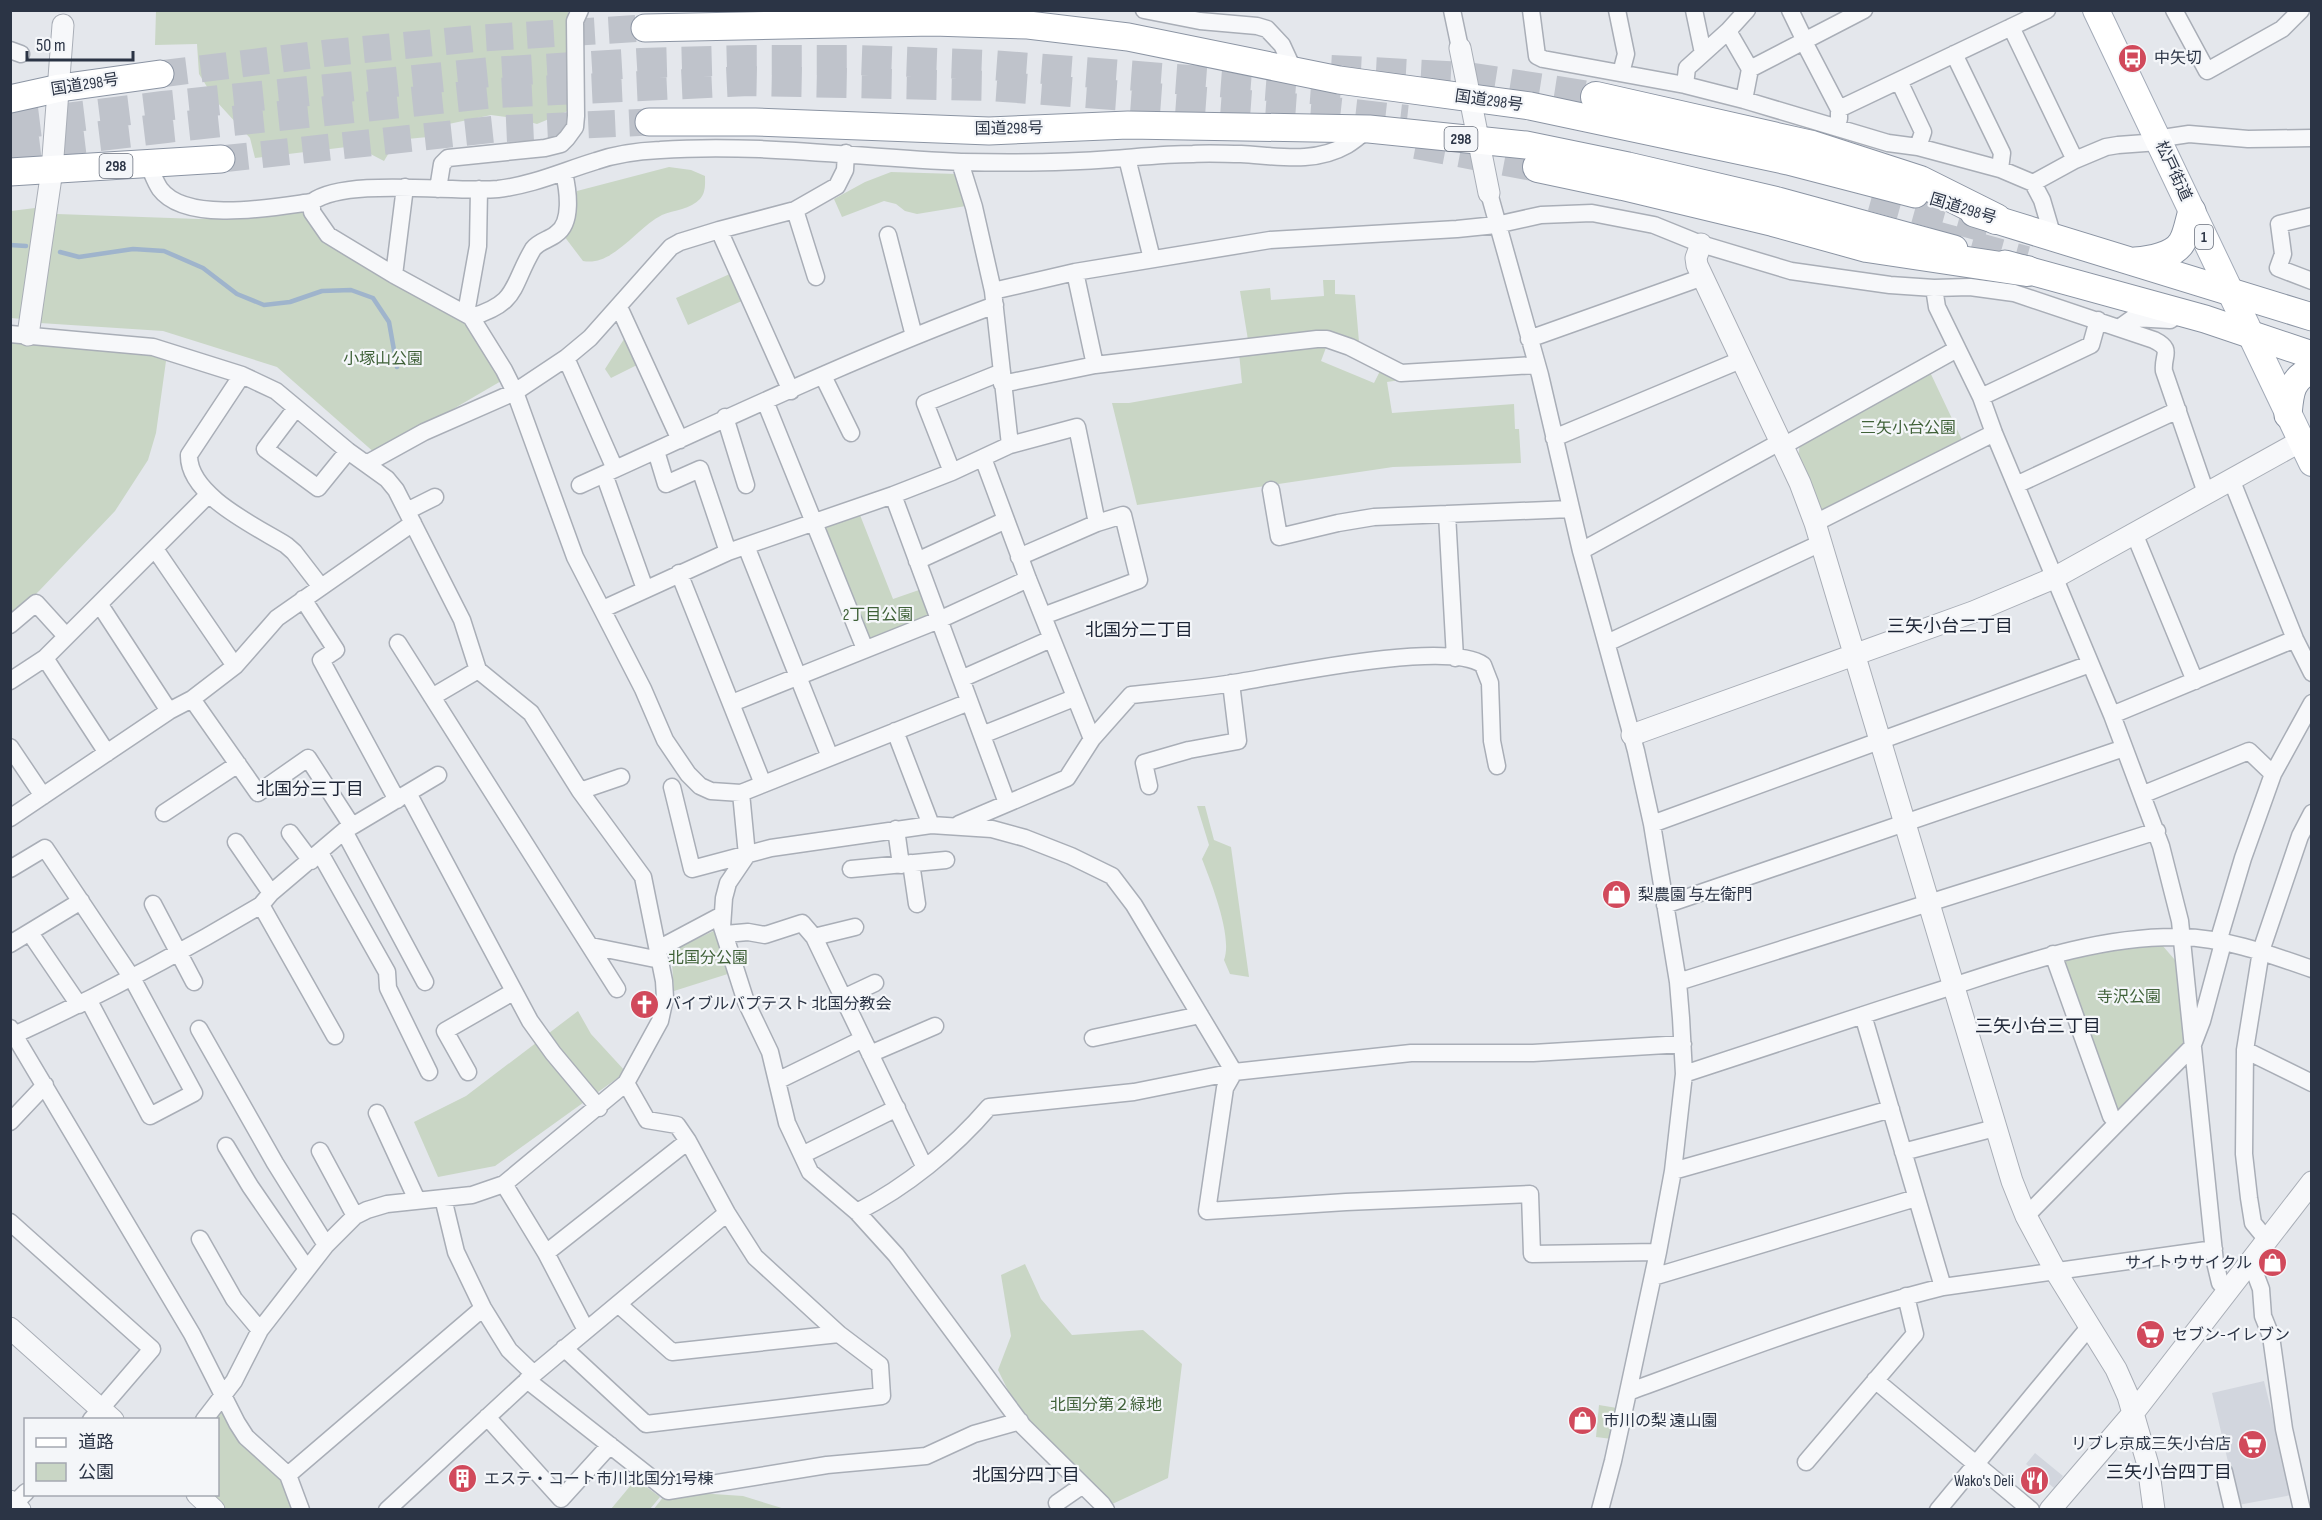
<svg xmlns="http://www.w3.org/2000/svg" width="2322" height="1520" font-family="'Sofia Sans Condensed','Noto Sans JP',sans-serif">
	<rect width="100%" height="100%" fill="#e4e7ec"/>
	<!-- built -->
	<path fill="#d2d6de" d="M2264,1381l28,114 -54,10 -26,-112z
		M2035,1453l28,23 -9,12 -28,-24z"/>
	<!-- green -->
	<path fill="#c9d6c5" d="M156,11h412v100l-31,13 -22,-6 -24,-3 -47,10 -16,12 -21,2 -17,12 -6,10 -29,-15 -100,12 -5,-20 -34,-37 -17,-27 -2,-30 -42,1z
		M669,167l22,3 14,6c0,8 1,16 -5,23 -9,10 -26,11 -38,16 -25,12 -49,52 -79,46l-19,-25 8,-16 5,-29z
		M891,172l66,2 9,32 -49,8 -12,-3 -9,-7 -12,-3 -42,16 -8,-18 31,-17z
		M43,207l-21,112 -11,-1v-107z
		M309,209l20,33 137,75 42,60 -132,77 -99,-87 -114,-36 -123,-8 17,-109 142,5z
		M732,273l12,27 -56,25 -12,-27z
		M1323,280h12v14l20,1 4,47 -22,-8 -89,6 -8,-49 30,-3 1,12 53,-4z
		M626,336l13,28 -28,14 -6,-9z
		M11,340l140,14 15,7 -10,72 -8,27 -33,51 -76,80 -28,26z
		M1327,345l-6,16 53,22 6,-12 20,9 -13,2 5,31 122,-9 1,25h4l2,34 -128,4 -256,38 -25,-102h17l113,-20 -3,-30z
		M1929,370l35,74 -136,69 -8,-4 -22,-51 2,-15z
		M860,515l33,84 26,-9 10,23 -3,6 -59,23 -48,-116z
		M1197,806h8l9,34 17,7 18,130 -19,-3 -6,-14c9,-23 -13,-78 -22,-101l7,-14z
		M722,927l12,45 -60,19 -3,-40z
		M2162,945l13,15 11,89 -70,66 -54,-149 4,-6 54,-14z
		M578,1011l13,23 35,38 -131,94 -57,11 -24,-55 52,-26z
		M1025,1264l16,35 31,36 71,-5 39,34 -14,114 -60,28 -87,-89 -23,-47 13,-34 -10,-61z
		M223,1396l66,82 12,31h-87l-17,-14 21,-1v-74l-15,-1z
		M1599,1405l18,3 -5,31 -16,-2z
		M636,1479l24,18 -10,12h-39z
		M668,1491l75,5 42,13 -132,1z"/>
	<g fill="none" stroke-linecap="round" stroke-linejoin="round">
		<!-- stream -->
		<path stroke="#9fb4cc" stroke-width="4.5" d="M10,245l16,1
			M60,252l19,5 54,-8 31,2 39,17 34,26 27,11 26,-3 32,-11 29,-1 22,8 16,24 8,45"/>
		<!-- trunk-tunnel -->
		<path stroke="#bfc3cb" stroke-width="27" stroke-dasharray="27 14" stroke-linecap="butt" d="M160,74l168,-21 153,-15 164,-10
			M221,159l275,-30 153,-7"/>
		<!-- motorway-tunnel -->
		<path stroke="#bfc3cb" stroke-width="30" stroke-dasharray="30 15" stroke-linecap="butt" d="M1331,70l136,7 129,20
			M10,125l153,-19 328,-34 150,-9 108,-3h109l133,5 358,27
			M1416,144l122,23
			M10,147l156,-19 329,-35 254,-12 241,5 327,24 90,10
			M1872,196l130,36
			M1928,234l98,27"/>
		<defs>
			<path id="minor" d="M1144,10l56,11 57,5 10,3 15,16 12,26
				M1452,10l8,38
				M1531,10l6,46 6,3 142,26 59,15 144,43 30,4 82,22 33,14 42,-23 31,-13 12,-2 41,-3 10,-5 20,-3 59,5 64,-1
				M1617,10l9,44 -5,19
				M1694,10l9,43
				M1790,10l14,29
				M2174,10l33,61 75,-42 19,-19
				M2011,27l64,133
				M1803,40l36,69v10
				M10,50l11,4
				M1954,54l48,99 -2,16
				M1750,69l114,-59
				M1899,81l24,51 -5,15
				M1685,85l2,-17 41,-37
				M1744,100l6,-31 -22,-38 19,-21
				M1839,109l208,-99
				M1127,158l25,101
				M148,164c4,8 7,18 12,25 26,35 115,18 152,13 34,-25 141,-9 186,-13 35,-4 65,-18 98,-28 20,-7 42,-10 64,-11 100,-7 201,8 301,12 50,1 101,1 151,-3 27,-2 54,-5 81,-5 16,-1 32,0 48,0 36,2 73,10 106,-9 7,-4 14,-10 21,-16
				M2033,183l9,17 11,37
				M438,189l4,-25 6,-6 97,-10 16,-4 6,-6 8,-11 1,-11 -1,-95 5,-11
				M1489,193l51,182 41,176 55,200 16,73 26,158 3,36 3,56 -11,97 -15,81 -30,140 -15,69 -13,49
				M312,202v10l16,23 66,40 77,42 33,53 11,22 60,165 68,132 22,51 23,34 12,12 11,5 30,2 228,-91
				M795,210l21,67
				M2312,216l-33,8 4,30 -5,14 34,13
				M719,230l72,161
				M888,235l26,101
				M1075,272l20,93
				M394,275l11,-88
				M1934,288l3,19 44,90 13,36 118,282 49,131 19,75 35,341 5,21 9,8
				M993,291l82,-19 195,-32 187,-11 39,-4 45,-10 51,-2 62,12 47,19 90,27 99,14 44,3 36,-1 44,6 140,47c20,10 8,15 10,31l42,122
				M619,307l61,133
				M466,313l12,-67 1,-57
				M471,317c48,-14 40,-31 62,-68 6,-8 16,-9 23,-15 17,-11 12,-44 8,-61
				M2119,328l14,-10 37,2 3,-2
				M10,334l143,13 89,28 34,16 72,60 39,28 9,11 66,130 16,50 53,43 49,78 63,86 21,104 1,17 -5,23 -34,62 -122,101 -32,11 -85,9 -20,6 -12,6 -29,29 -66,85 -26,51 -30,39
				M1529,339l174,-62
				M566,358l49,111
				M242,375l-53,80c-1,40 66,71 97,90l8,7 27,35
				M823,376l28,57
				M1002,384l93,-19 222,-26h10l23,8 51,26 135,-8
				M1981,397l110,-52 7,-25
				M765,401l100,248
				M296,408l-31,41 53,39 30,-37
				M725,417l21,68
				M1554,438l189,-79
				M1010,445l67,-18 20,96
				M1783,446l174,-97
				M656,451l10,33 34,-15 28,83
				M983,458l45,121 64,160
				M366,464l58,-32 91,-40 51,-34 24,-20 81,-91 9,-5 39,-12 76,-20 42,-24 8,-16 1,-17
				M952,472l-27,-69 77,-31
				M604,474l41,115
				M2231,479l64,160 17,34
				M580,485c137,-62 273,-127 415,-180
				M2016,485l162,-75
				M1271,490l8,47 59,-14 36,-6 197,-8
				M893,495l114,308
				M407,511l28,-14
				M1447,514l8,144
				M1815,523l179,-90
				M2134,533l61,148
				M746,546l84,211
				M155,549l80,117
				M1581,551l199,-109
				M1019,557l78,-34 26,-8 16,65 -96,36
				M917,561l89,-41
				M679,573l84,211
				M303,599l33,51 -15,10 76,140
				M100,605l69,106
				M603,609l125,-57 165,-57 59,-23 58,-27 -17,-154 -19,-84 -14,-45
				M10,625l26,-22 30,33
				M398,643l219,346
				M1607,643l214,-100
				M45,658l62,95
				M961,679l90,-40
				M10,681l35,-23 163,-163
				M432,697l46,-27
				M192,699l66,94 50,-35 44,68
				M732,703l207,-83 89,-41
				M2112,715l183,-76
				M895,731l36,94
				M982,735l92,-37
				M10,747l33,49
				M1149,786l-5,-23 45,-13 49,-9 -7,-58
				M672,787l20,82 79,-21 160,-23 61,4 33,9 46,18 41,20 22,29 100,167
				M580,791l41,-14
				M408,793l122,228 23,32 46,55
				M741,793l6,62 -19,28 -4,15 -2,29 24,75 24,50 17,71 23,49 47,40 39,43 127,171 79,78 4,6
				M2144,794l105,-43 24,23
				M164,813l74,-49
				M10,818l159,-107 23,-12 43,-33 42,-48 136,-95
				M959,824l108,-46 25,-39 39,-44c36,-4 73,-7 109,-13 47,-8 208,-42 243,-17l7,18 2,58 5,25
				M1652,824l438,-160
				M896,829l5,36
				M344,831l81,151
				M290,833l21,28
				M236,842l35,51
				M320,853l67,119 1,16 41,84
				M911,863l6,41
				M10,869l35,-21 87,130 62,115 -44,23 -61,-115
				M851,869l95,-9
				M153,904l41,78
				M261,905l74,131
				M1665,905l459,-157
				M855,927l-41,10 111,231
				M30,933l49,72
				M725,934l23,-2 17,3 37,-12 12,14
				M2218,942l25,-84 30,-84 39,-71
				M10,944l71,-43
				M591,946l69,14
				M658,949l64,-34
				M2053,954l58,162 6,6
				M1678,982l479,-151
				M843,998l32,-15
				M1863,1015l80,272
				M10,1028l182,306 45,89 9,14 42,38 13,35
				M199,1029l76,134 51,82
				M14,1035c85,-39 167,-82 247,-130l10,-12 73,-62 94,-56
				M1093,1038l107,-23
				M2245,1050l67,33
				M870,1054l65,-28
				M468,1072l-23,-41 68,-39
				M1234,1072l-9,16 -18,123 139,-9 184,-8 2,60 126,-2
				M1684,1074c87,-29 175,-58 263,-86 77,-25 151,-52 233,-51 46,1 89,17 132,32
				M777,1081l86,-42
				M377,1113l40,87
				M10,1122l35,-37
				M226,1146l24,40 57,83
				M320,1151l35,65
				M1903,1152l92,-24
				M802,1155l95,-47
				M1673,1171l218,-62
				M504,1184l42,69 40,77
				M443,1198l13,54 27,56 26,42 25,24
				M857,1212c49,-25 96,-63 132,-105l145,-15 100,-20 177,-19h122l150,-9
				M2026,1216l166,-169 10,-26 21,-78
				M10,1222l142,127 -61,71
				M200,1239l34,60 26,31
				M2267,1240l-14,-17 -4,-25 -5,-44 1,-104 16,-99 39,-115 12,-23
				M546,1253l142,-112
				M2249,1265l6,8 6,16 2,27 8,20 13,93 18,81
				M1653,1277l263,-79
				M618,1304l54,48 167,-18
				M564,1348l82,76 236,-28 -2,-31 -41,-31 -84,-77 -28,-44 -39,-72 -11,-16 -30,-5 -21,-37
				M527,1380l141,111 159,-26 99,-9 48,-22 46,-13
				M1875,1380l156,130
				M1628,1392c104,-38 207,-78 315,-105l271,-38
				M487,1417l74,82 49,-54
				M1806,1462l109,-128 -9,-38
				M2224,1472l9,38
				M288,1475l195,-167
				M1057,1503l26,-18
				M10,1508l16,-16
				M387,1510l147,-136 193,-161
				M1938,1510l152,-184"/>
			<path id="tertiary" d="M1460,48l29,145
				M1701,244l-5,14 1,7 103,218 15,40 197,658 14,35 30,56 60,97 12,27 20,69 6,45
				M28,335l24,-165 11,-145
				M1632,735l341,-123 81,-34 247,-137
				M10,1328l103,92
				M197,1494l17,16
				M10,1501l10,9
				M2050,1510l84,-98 178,-230"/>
			<path id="primary" d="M2096,10l216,453"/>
			<path id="trunk" d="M645,28l288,-6 95,3 100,12 211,43 191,26 258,55 127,33
				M10,99l50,-11 100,-14
				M649,122h106l234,9 139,-6 241,4 157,16 102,21 150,35 176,48
				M10,172l211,-13
				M1974,213l338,104
				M2135,261c14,-1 39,-5 47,-19 5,-8 7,-22 10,-31
				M2005,264l200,55 107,36
				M2288,415c2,-21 2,-36 24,-45"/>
			<path id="motorway" d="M1596,97l216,49 108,35 76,38
				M1538,167l85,18 150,36 94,26 160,24"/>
		</defs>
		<!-- minor casing -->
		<use href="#minor" stroke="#a9aeb7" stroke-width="19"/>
		<!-- tertiary casing -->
		<use href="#tertiary" stroke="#a9aeb7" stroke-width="23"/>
		<!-- primary casing -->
		<use href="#primary" stroke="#a3abb8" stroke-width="28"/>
		<!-- trunk casing -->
		<use href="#trunk" stroke="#8b94a3" stroke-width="29"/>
		<!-- motorway casing -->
		<use href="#motorway" stroke="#8b94a3" stroke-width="32"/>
		<!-- minor -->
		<use href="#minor" stroke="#f7f8fa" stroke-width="16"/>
		<!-- tertiary -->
		<use href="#tertiary" stroke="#f7f8fa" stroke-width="21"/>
		<!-- primary -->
		<use href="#primary" stroke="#fff" stroke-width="26"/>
		<!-- trunk -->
		<use href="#trunk" stroke="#fff" stroke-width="27"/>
		<!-- motorway -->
		<use href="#motorway" stroke="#fff" stroke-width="30"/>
	</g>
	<!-- icons -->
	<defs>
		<symbol id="bus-disc" viewBox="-11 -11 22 22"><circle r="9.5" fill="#d1495b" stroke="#f4f6f9"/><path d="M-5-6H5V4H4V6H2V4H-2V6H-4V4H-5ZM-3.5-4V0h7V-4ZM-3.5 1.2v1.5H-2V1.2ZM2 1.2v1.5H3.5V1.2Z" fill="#fff"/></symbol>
		<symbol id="shop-disc" viewBox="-11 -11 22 22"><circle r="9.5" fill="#d1495b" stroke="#f4f6f9"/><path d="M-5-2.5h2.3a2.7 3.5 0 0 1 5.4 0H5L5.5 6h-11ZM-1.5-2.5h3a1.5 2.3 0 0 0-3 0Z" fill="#fff"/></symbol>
		<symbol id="church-disc" viewBox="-11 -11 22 22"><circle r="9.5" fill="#d1495b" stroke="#f4f6f9"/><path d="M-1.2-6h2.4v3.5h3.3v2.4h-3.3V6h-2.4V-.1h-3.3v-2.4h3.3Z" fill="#fff"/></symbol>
		<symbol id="supermarket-disc" viewBox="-11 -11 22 22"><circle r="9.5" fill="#d1495b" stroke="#f4f6f9"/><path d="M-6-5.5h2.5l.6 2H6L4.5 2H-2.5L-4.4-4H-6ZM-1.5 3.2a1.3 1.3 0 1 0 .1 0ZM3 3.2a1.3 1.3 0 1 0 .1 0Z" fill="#fff"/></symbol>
		<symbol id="building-disc" viewBox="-11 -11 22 22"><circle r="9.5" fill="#d1495b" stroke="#f4f6f9"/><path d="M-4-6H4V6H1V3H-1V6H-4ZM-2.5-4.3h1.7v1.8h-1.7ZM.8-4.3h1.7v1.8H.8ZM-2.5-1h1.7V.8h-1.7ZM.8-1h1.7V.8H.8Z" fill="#fff"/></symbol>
		<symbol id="restaurant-disc" viewBox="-11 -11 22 22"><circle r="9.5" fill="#d1495b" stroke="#f4f6f9"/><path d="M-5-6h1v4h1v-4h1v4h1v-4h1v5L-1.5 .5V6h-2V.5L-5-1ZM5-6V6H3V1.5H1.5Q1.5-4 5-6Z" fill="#fff"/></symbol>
	</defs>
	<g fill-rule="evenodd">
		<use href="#bus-disc" x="2116" y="42" width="33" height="33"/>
		<use href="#shop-disc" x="1600" y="878" width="33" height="33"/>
		<use href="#church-disc" x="628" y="988" width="33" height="33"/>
		<use href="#shop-disc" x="2256" y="1246" width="33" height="33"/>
		<use href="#supermarket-disc" x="2134" y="1318" width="33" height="33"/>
		<use href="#shop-disc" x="1566" y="1404" width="33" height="33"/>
		<use href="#supermarket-disc" x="2236" y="1428" width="33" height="33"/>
		<use href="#building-disc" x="446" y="1462" width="33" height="33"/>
		<use href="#restaurant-disc" x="2018" y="1464" width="33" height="33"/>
	</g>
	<g text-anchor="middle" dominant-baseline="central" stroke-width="4.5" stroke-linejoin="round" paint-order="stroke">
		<!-- shield labels -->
		<g fill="#f4f6f9" stroke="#676e7b" stroke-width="1.5">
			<rect x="1444.5" y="127" width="33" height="24" rx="4.5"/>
			<rect x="99.5" y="154" width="33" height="24" rx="4.5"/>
			<rect x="2195" y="225" width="18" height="24" rx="4.5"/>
		</g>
		<g font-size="15" font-weight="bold" fill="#2b3445">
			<text x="1461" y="139">298</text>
			<text x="116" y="166">298</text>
			<text x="2204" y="237">1</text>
		</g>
		<!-- poi labels -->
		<g font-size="16" fill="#2b3445" stroke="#f4f6f9" text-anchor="start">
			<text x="2154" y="58">中矢切</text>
			<text x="1638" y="895">梨農園 与左衛門</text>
			<text x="665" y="1004">バイブルバプテスト 北国分教会</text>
			<text x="2252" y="1263" text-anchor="end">サイトウサイクル</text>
			<text x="2172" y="1335">セブン-イレブン</text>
			<text x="1603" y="1421">市川の梨 遠山園</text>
			<text x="2231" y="1444" text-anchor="end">リブレ京成三矢小台店</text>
			<text x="484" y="1479">エステ・コート市川北国分1号棟</text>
			<text x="2014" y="1481" text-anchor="end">Wako's Deli</text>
		</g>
		<!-- street labels -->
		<g font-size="16" fill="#2b3445" stroke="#f4f6f9">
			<text transform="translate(85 85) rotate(-9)">国道298号</text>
			<text transform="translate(1489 101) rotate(8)">国道298号</text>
			<text transform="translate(1009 129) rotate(-1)">国道298号</text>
			<text transform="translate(2173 171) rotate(65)">松戸街道</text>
			<text transform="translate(1963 209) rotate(17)">国道298号</text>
		</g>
		<!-- park labels -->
		<g font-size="16" fill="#3f6138" stroke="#f4f6f9">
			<text x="383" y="359">小塚山公園</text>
			<text x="1908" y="428">三矢小台公園</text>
			<text x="878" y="615">2丁目公園</text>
			<text x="708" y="958">北国分公園</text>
			<text x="2129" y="997">寺沢公園</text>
			<text x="1106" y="1405">北国分第２緑地</text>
		</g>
		<!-- neighbourhood labels -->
		<g font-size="18" fill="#1d2536" stroke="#f4f6f9">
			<text x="1950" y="626">三矢小台二丁目</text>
			<text x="1139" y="630">北国分二丁目</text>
			<text x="310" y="789">北国分三丁目</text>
			<text x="2038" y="1026">三矢小台三丁目</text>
			<text x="2169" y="1472">三矢小台四丁目</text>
			<text x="1026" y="1475">北国分四丁目</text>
		</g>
	</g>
	<!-- border -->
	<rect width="2322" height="1520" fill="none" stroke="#2b3445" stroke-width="24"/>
	<!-- legend -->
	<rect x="24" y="1418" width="195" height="78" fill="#f4f6f9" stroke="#a4a8b1" stroke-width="1.5"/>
	<rect x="36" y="1438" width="30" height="9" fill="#ffffff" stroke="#a4a8b1" stroke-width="1.5"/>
	<text x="78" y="1448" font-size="18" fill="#2b3445">道路</text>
	<rect x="36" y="1463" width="30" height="18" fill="#c9d6c5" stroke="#a4a8b1" stroke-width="1.5"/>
	<text x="78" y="1478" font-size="18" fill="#2b3445">公園</text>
	<!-- scale -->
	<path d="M27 51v9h106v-9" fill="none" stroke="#2b3445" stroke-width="3"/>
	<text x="36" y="51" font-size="18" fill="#2b3445" stroke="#f4f6f9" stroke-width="4.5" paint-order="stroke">50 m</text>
</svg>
